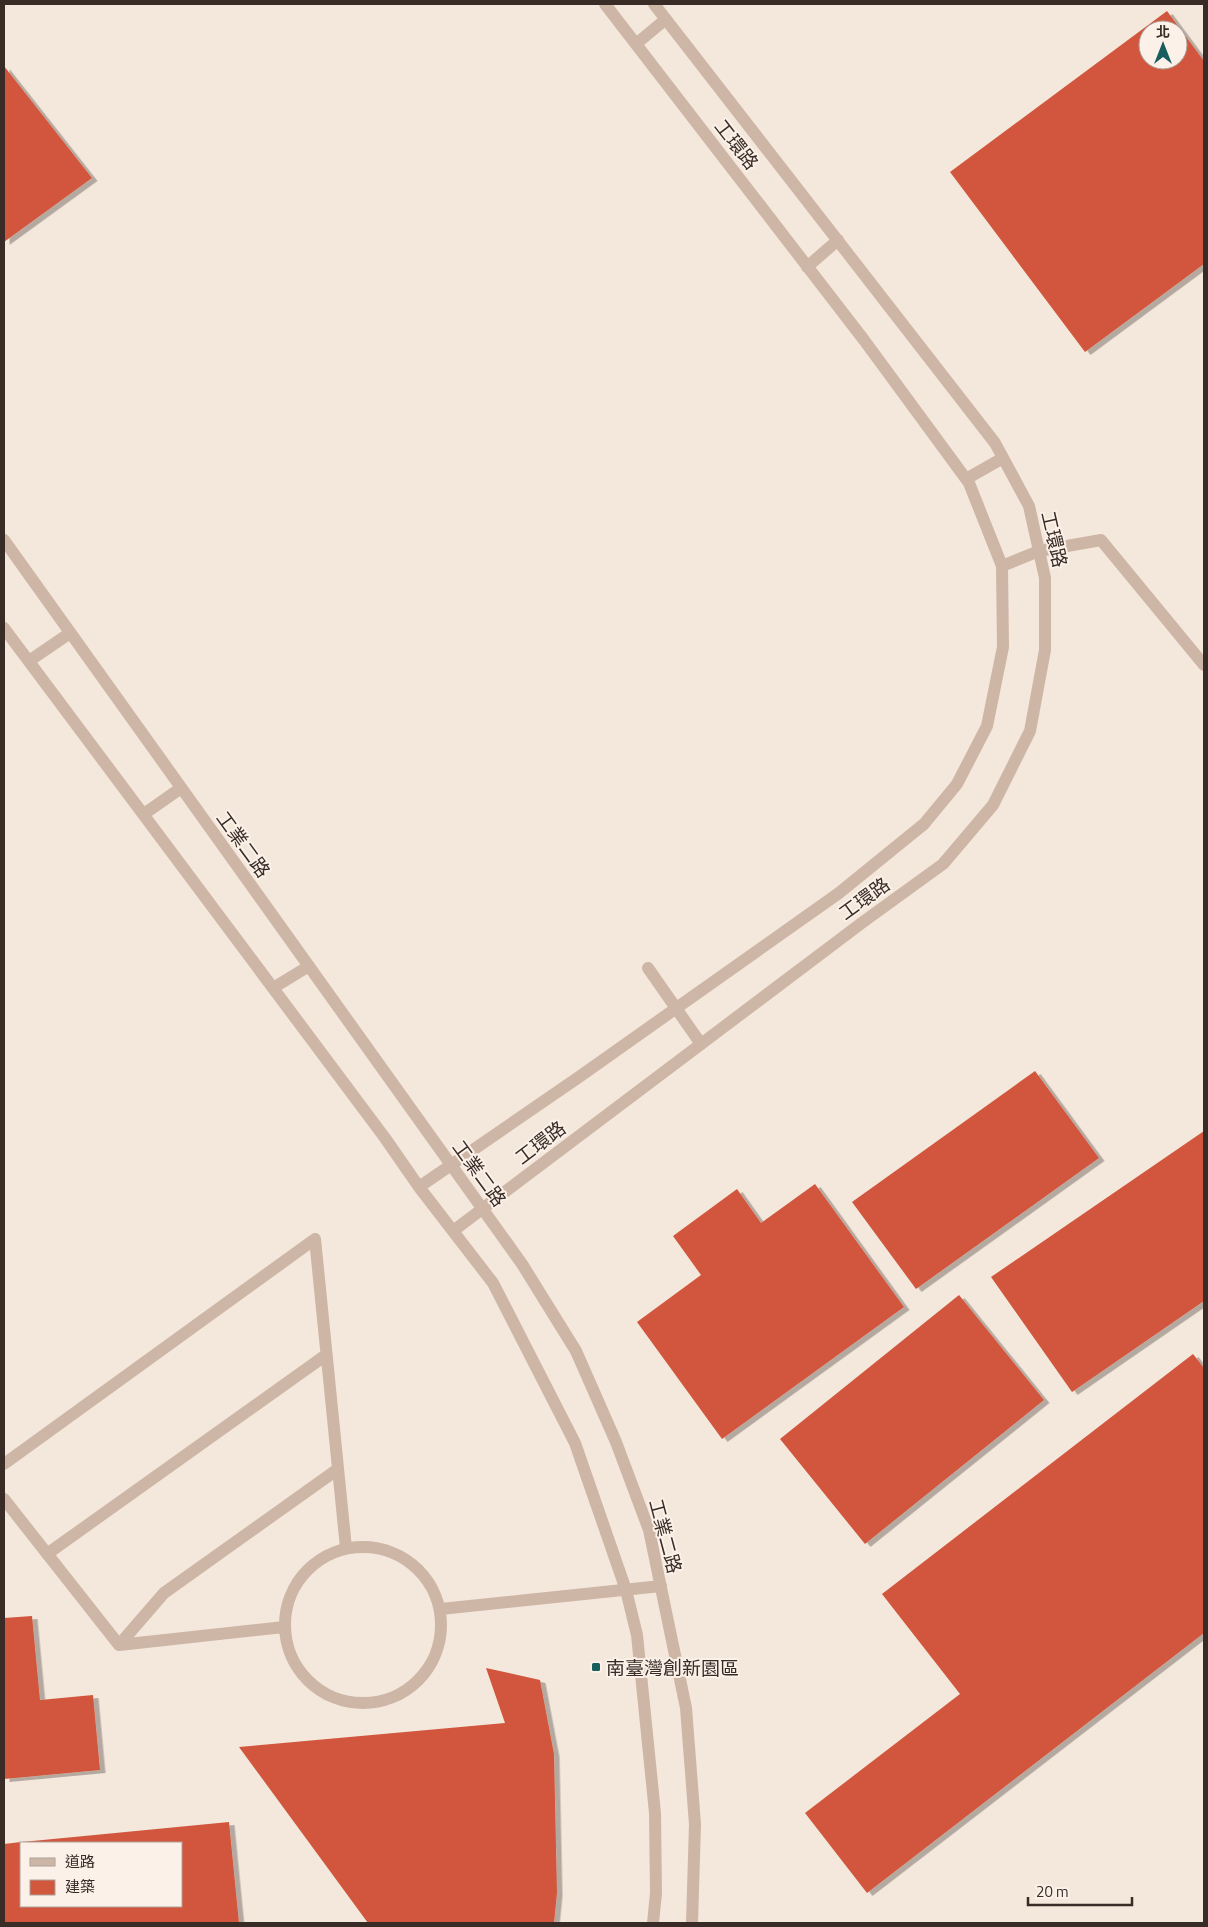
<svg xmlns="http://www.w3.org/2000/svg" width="1208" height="1927" font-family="'Titillium Web','Noto Sans TC',sans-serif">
	<defs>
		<filter id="shadow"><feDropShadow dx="5.5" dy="3" stdDeviation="0" flood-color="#0004"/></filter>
	</defs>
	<rect width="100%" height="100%" fill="#f4e7db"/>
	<!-- building -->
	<path fill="#d1573d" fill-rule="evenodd" filter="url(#shadow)" d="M1167,11l37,50v203l-119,88 -135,-180zM1148,30h30v30h-30z
		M4,66l88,112 -88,64z
		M1035,1071l64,87 -183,131 -64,-87z
		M1204,1131v170l-132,91 -81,-115z
		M815,1184l89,123 -182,132 -85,-117 64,-47 -28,-39 64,-47 24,34z
		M959,1295l85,105 -179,144 -85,-105z
		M1193,1354l11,14v265l-337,260 -62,-80 155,-119 -78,-100z
		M32,1616l8,84 53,-5 7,75 -96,9v-161z
		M486,1668l54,12 14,74 3,139 -3,30h-186l-129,-176 266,-24z
		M229,1822l10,101h-235v-79l17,-2v64h160v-63l-159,-1z"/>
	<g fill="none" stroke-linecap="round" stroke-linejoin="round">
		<!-- service -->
		<path stroke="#ceb6a6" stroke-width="12" d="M1002,566l37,-15 62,-11 103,125
			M648,968l53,76
			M4,1464l311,-225 31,309
			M4,1499l115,146 165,-18
			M285 1625a78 78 0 1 1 156 0a78 78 0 1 1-156 0Z
			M47,1554l279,-199
			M441,1609l220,-23
			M119,1645l45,-52 174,-124"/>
		<!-- minor -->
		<path stroke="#ceb6a6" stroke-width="12" d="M636,44l30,-25
			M807,267l31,-27
			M966,479l37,-21
			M4,540l518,724 54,87 40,91 33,88 37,178 9,116 -3,99
			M4,628l381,510 34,49 74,96 82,160 51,147 11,45 18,178 1,80 -3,30
			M29,661l41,-28
			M144,814l37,-26
			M273,988l36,-22
			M419,1187l160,-110 260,-184 85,-69 33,-40 30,-58 16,-79 -1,-81 -33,-83 -105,-143 -259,-336
			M453,1231l410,-309 80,-58 50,-59 37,-74 15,-81v-72l-16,-72 -34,-63 -341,-439"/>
	</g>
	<!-- markers -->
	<rect fill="#195e5f" stroke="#fbf1e8" stroke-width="2" x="591" y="1662" width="10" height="10" rx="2.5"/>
	<g text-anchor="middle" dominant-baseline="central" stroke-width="4" stroke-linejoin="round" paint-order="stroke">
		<!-- street labels -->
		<g font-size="19" fill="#392c27" stroke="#fbf1e8">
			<text transform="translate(737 144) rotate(52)">工環路</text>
			<text transform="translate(1055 539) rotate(77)">工環路</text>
			<text transform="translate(244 844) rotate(54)">工業二路</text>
			<text transform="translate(864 898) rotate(-36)">工環路</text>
			<text transform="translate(540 1142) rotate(-37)">工環路</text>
			<text transform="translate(480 1173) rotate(54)">工業二路</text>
			<text transform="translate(666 1536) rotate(75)">工業二路</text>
		</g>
		<!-- poi labels -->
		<g font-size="19" fill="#392c27" stroke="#fbf1e8" text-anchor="start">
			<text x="606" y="1667">南臺灣創新園區</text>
		</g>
	</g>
	<!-- border -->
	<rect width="1208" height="1927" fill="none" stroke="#392c27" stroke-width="10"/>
	<!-- legend -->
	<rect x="20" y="1842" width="162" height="65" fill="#fbf1e8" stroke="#ada29b"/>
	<rect x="30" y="1858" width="25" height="8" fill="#ceb6a6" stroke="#ada29b"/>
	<text x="65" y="1867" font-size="15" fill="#392c27">道路</text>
	<rect x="30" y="1880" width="25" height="15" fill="#d1573d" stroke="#ada29b"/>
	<text x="65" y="1892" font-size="15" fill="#392c27">建築</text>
	<!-- north arrow -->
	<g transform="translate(1163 45)"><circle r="24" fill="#fbf1e8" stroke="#ada29b"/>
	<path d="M0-4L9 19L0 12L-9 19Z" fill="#195e5f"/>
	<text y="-8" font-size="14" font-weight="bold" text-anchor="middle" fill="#392c27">北</text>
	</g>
	<!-- scale -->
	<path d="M1028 1897v8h104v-8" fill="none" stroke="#392c27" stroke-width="2.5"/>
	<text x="1036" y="1897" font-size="15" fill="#392c27" stroke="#fbf1e8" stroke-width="4" paint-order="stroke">20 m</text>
</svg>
